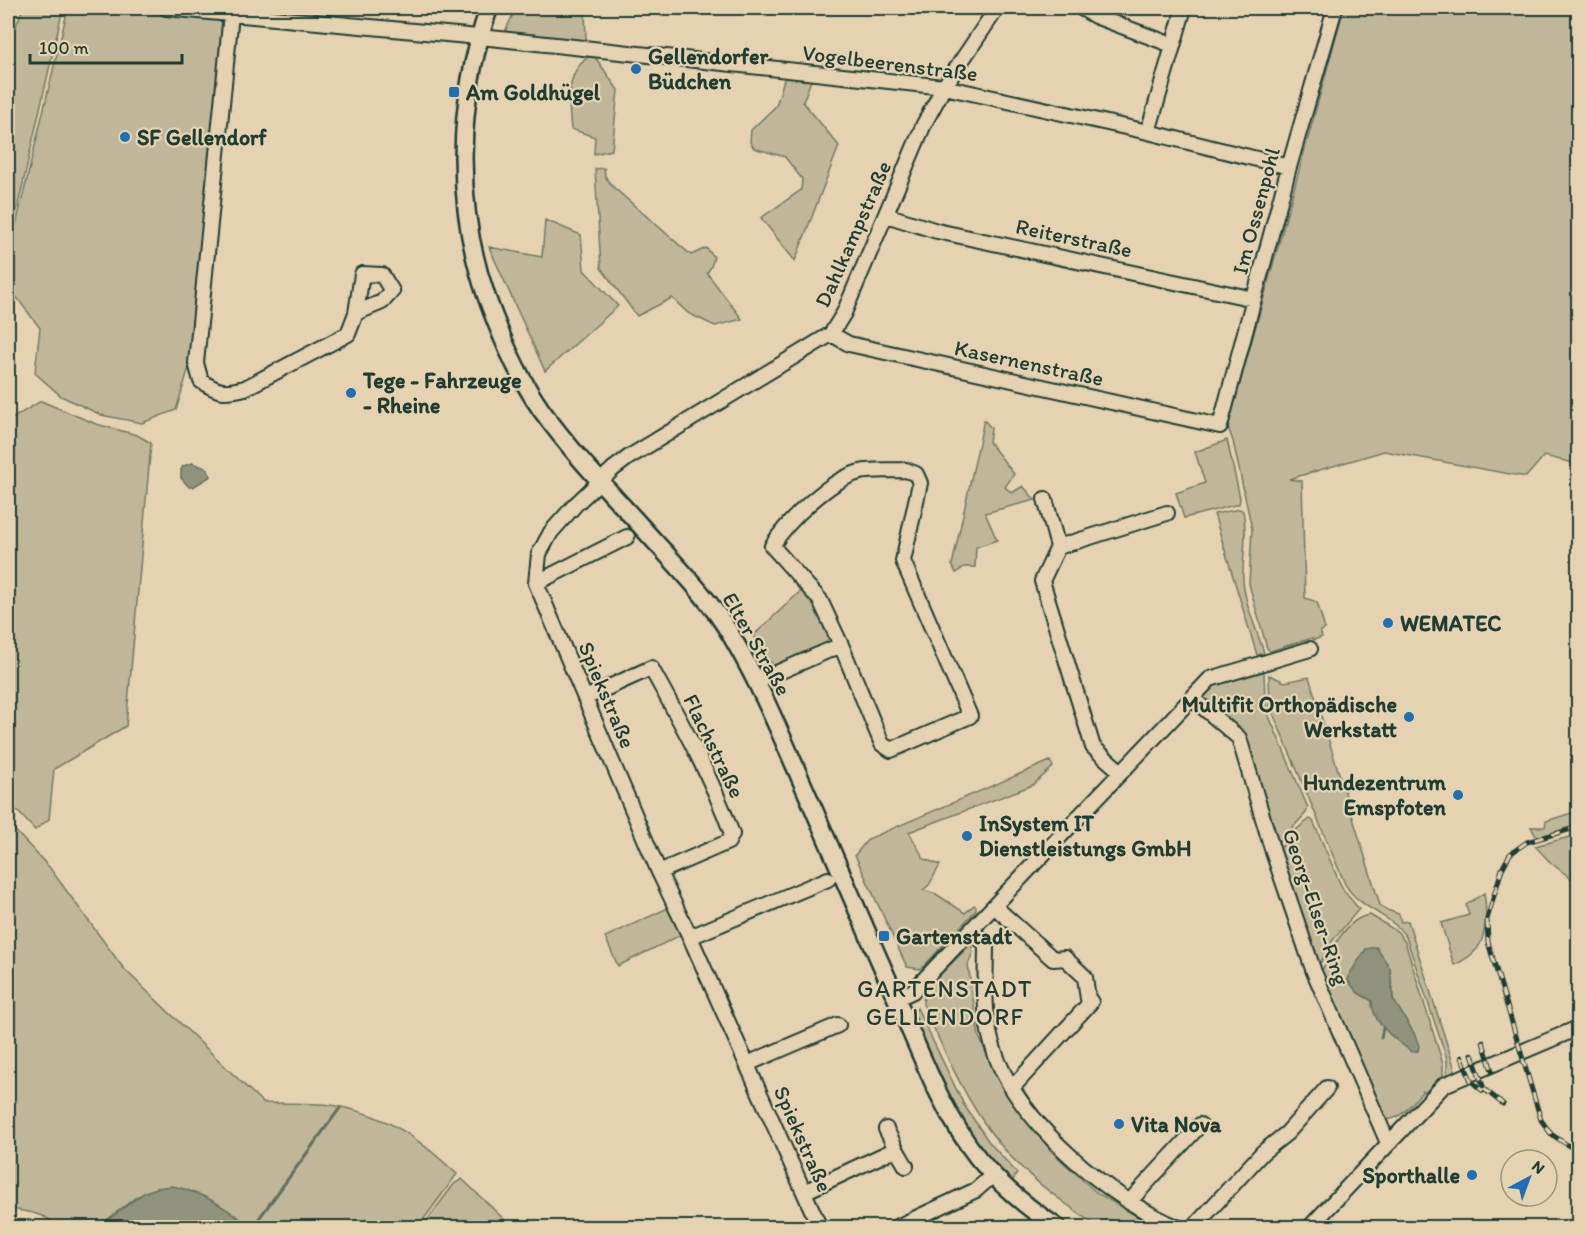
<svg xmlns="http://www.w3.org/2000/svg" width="1586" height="1235" font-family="Itim,sans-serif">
	<rect width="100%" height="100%" fill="#e4d2b0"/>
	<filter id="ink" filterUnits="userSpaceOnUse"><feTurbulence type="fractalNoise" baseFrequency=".0167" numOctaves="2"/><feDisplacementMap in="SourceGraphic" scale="12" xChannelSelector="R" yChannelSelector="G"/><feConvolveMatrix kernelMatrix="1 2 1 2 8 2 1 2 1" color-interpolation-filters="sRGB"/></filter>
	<g filter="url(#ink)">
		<!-- green -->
		<path fill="#c0b799" stroke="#707a66" stroke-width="1.5" fill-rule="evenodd" d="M23,8h40l-55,241v-202z
			M68,8h29l130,9 -37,347 -14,46 -34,13 -41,-8 -40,-19 -26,-23 5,-45 -32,-42v-28z
			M516,8h69l1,36 -83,-8z
			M1344,8h234v456l-34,-8 -18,21 -142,-26 -95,28 13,2 3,117 12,4 8,27 -5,2 2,6 -8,3 -2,-2 -42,13 -3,-3 -18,-64 3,-55 -19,-88 -5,-14z
			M593,54l25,36 -6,60 -18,4 1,-17 -24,-8c-3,-28 -6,-60 22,-75z
			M786,73l27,2 -10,27 36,44 -44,115 -34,-43 40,-28 1,-11 -17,-22 -31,-9 -4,-6 1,-12 25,-24z
			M604,168l1,8 7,10 79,69 15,-7 8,9 -3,10 -4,6 35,46 -27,7 -27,-13 -16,-15 -35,18 -36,-48 -6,-99z
			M545,220l36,15 3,35 34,36 -73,65 -56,-124 53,10z
			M41,401l55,23 41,11 14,8 -25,283 -72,43 -5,50 -14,11 -27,-29v-380z
			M984,420l7,8 -2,14 25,32 -9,13 7,6 11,-7 12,14 -50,13 12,27 -21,7 -1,20h-11l-8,6 -4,-8z
			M1227,440l13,58 -1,6 -55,14 -8,-25 29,-10 -10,-31z
			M1240,509l3,2c5,24 -1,46 0,70 2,24 14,49 21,72l-7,2 -43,-141z
			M804,588c11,15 35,43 19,59l-49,20 -13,-18 -7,-14z
			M1262,671l2,2 1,28 4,15 39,92 -2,5 -25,27 -5,2 -33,-106 -41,-39 12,-11z
			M1269,675l16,7 24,-5 71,228 4,4 15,5 2,8 7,-1 49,155 -10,2v-19l-41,-122c-15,-23 -46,-27 -61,-53l-75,-178z
			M1050,761l3,6 -20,18 -124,47 15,27 16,6 -11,20 -6,5 13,4 29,19 9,-8 2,2v3l-52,56 -4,3 -13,-2 -52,-112 13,-16z
			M1578,811v15l-41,12 -6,-11h14l1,-6z
			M1310,819l3,2 26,60 5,10 15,18 -26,31 -12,22 -5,1 -38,-112 19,-22z
			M8,823l41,44 75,102 139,134c22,1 53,-1 74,3 53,10 82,33 120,68l-39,53h-169l-12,-11 -80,-28 -21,9 -38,30h-41c-10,-14 -33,-16 -49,-18z
			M1578,835v49l-28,-22 -15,-16z
			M1484,893c3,15 3,43 -7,56 -6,7 -14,12 -23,16l-13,-42 28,-8 -3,-10z
			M668,908l13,27 -63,31 -13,-29z
			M1370,915l28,17 7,10 38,122v15l-17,14 -3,-2c-11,11 -24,34 -41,27l-62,-144c11,-21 24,-56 50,-59zM1393,987v12l9,16 -30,-8v-6z
			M971,944l2,8 -5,13 11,72 25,54 47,60 46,42 58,34c-12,1 -46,3 -55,0 -12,-5 -24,-16 -35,-24 -79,-54 -104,-115 -142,-199l1,-13z
			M917,1008l47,97 25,37 28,31 -5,9 -31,-32 -30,-44 -37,-85 -1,-6z
			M462,1179l50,48h-90l32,-43z"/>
		<!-- water -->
		<path fill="#91937c" stroke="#63715f" stroke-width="1.5" d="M192,463l14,5 5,8 -18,11h-4l-8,-9v-8l2,-4z
			M1376,947l14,21 3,31 21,34 5,13 -1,5 -6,1c-17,-13 -40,-28 -40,-51l-14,-8 -10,-12 1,-6 17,-26z
			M172,1186c30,6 55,21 77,41h-151l47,-35 12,-4z"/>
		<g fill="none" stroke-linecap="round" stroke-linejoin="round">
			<!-- stream -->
			<path stroke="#63715f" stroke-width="3" d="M1381,1038l2,-10
				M252,1228l88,-120"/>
			<defs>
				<path id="minor" d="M166,8l65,6
					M1081,8l14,8 77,29
					M1148,132l36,-124
					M886,215l51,16 317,68
					M356,313l26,-11 10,-11 -10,-16 -20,-1 -6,39 -8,21 -103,54c-21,5 -26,5 -44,-7l-5,-18 35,-349 269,25 444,48 204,45 141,35
					M831,334l18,10 371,82 69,-259 46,-159
					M906,470l10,4 4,9 -17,78 67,155 -79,34 -9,-6 -41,-99 -21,-45 -48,-54c15,-25 59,-67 88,-74 14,-3 31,-1 46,-2z
					M1045,499l13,48
					M536,583l91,-46
					M756,682l85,-37
					M585,698l66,-30c30,54 60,108 81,166l-4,8 -69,30
					M1192,698l47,40 34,114 41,120 74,171
					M1121,772l-28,-25 -51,-166 16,-34 109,-34
					M994,906l59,53 12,-1 20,19 3,22 3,3 -79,86
					M972,930l14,15c0,35 -4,71 8,105 23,72 117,150 185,178
					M690,937l138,-58
					M896,999l17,-8 297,-312 100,-30
					M747,1064l91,-39
					M896,1149l10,17
					M804,1192l92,-43 -10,-20
					M1129,1202l71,-77
					M820,1228l-130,-291 -31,-65 -123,-289 3,-29 12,-22 25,-28 37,-35 16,-12 202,-123 13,-21 80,-189 20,-37 53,-79
					M895,1228l81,-38 17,-15
					M1193,1228l70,-76 24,-19 40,-45
					M1309,1228l135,-143 134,-57"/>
				<path id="major" d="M489,8c-32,92 -35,198 -2,290 14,39 31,79 55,113 32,44 70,83 106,123 29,32 62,65 84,103 30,51 52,105 76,159 31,71 61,142 93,213 22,50 43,106 77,149 22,27 51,51 80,70"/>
			</defs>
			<!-- minor casing -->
			<use href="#minor" stroke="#1f3d34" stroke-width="18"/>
			<!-- major casing -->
			<use href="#major" stroke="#1f3d34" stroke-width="21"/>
			<!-- minor -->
			<use href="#minor" stroke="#e4d2b0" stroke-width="14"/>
			<!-- major -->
			<use href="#major" stroke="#e4d2b0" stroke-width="16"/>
			<defs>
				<path id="rail" d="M1578,827l-51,15 -17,12 -8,15 -15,50 1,23 53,178 10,14 27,18
					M1483,1042l9,29
					M1472,1054l12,35 19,15
					M1462,1057l9,24 12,10"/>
			</defs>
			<!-- rail casing -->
			<use href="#rail" stroke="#1f3d34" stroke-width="5"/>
			<!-- rail -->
			<use href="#rail" stroke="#e4d2b0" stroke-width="3" stroke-dasharray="9" stroke-linecap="butt"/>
		</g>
	</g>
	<!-- markers -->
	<g fill="#1f6fb2" stroke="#e4d2b0" stroke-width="2">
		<circle cx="636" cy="69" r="6"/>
		<rect x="448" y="86" width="12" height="12" rx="3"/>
		<circle cx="125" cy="137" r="6"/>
		<circle cx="351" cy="393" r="6"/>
		<circle cx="1388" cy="623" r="6"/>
		<circle cx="1409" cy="717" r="6"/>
		<circle cx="1458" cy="795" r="6"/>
		<circle cx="967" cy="836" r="6"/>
		<rect x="878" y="930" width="12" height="12" rx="3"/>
		<circle cx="1119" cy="1124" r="6"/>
		<circle cx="1472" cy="1175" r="6"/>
	</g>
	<g text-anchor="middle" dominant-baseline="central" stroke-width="4.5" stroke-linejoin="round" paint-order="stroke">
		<!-- poi labels -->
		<g font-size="22" font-weight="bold" fill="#1f3d34" stroke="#e4d2b0" text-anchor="start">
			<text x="648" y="56">Gellendorfer<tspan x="648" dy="25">Büdchen</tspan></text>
			<text x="466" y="92">Am Goldhügel</text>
			<text x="137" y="137">SF Gellendorf</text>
			<text x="363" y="380">Tege - Fahrzeuge<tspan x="363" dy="25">- Rheine</tspan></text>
			<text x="1400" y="623">WEMATEC</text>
			<text x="1397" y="704" text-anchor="end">Multifit Orthopädische<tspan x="1397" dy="25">Werkstatt</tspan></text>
			<text x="1446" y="782" text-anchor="end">Hundezentrum<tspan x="1446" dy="25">Emspfoten</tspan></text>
			<text x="979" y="823">InSystem IT<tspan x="979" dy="25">Dienstleistungs GmbH</tspan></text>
			<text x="896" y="936">Gartenstadt</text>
			<text x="1131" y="1124">Vita Nova</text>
			<text x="1460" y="1175" text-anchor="end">Sporthalle</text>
		</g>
		<!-- street labels -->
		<g font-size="22" fill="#1f3d34" stroke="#e4d2b0">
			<text transform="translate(890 63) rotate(7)">Vogelbeerenstraße</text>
			<text transform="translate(1256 211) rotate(-75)">Im Ossenpohl</text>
			<text transform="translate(853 234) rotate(-66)">Dahlkampstraße</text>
			<text transform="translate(1074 238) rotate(12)">Reiterstraße</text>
			<text transform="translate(1029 363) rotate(12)">Kasernenstraße</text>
			<text transform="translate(757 644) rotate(60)">Elter Straße</text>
			<text transform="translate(607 695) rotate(67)">Spiekstraße</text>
			<text transform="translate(714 746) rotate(64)">Flachstraße</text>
			<text transform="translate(1316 907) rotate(71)">Georg-Elser-Ring</text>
			<text transform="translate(803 1139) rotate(66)">Spiekstraße</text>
		</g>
		<!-- neighbourhood labels -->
		<g font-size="24" letter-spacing="1.5" fill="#1f3d34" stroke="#e4d2b0">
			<text x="945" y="988">GARTENSTADT<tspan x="945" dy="28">GELLENDORF</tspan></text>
		</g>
	</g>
	<!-- margin -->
	<rect width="1586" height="1235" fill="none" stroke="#e4d2b0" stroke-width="30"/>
	<rect x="15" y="15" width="1556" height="1205" fill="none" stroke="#1f3d34" stroke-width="2" filter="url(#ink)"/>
	<!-- north arrow -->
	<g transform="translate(1529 1178) rotate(41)"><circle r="28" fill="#e4d2b0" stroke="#95967e" stroke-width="1.5"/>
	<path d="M0-4.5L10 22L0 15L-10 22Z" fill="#1f6fb2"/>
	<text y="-9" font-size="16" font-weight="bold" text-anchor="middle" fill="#1f3d34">N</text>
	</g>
	<!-- scale -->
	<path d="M30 54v9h152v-9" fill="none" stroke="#1f3d34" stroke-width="3"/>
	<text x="39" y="54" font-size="18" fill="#1f3d34" stroke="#e4d2b0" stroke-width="4.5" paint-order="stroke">100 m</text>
</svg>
